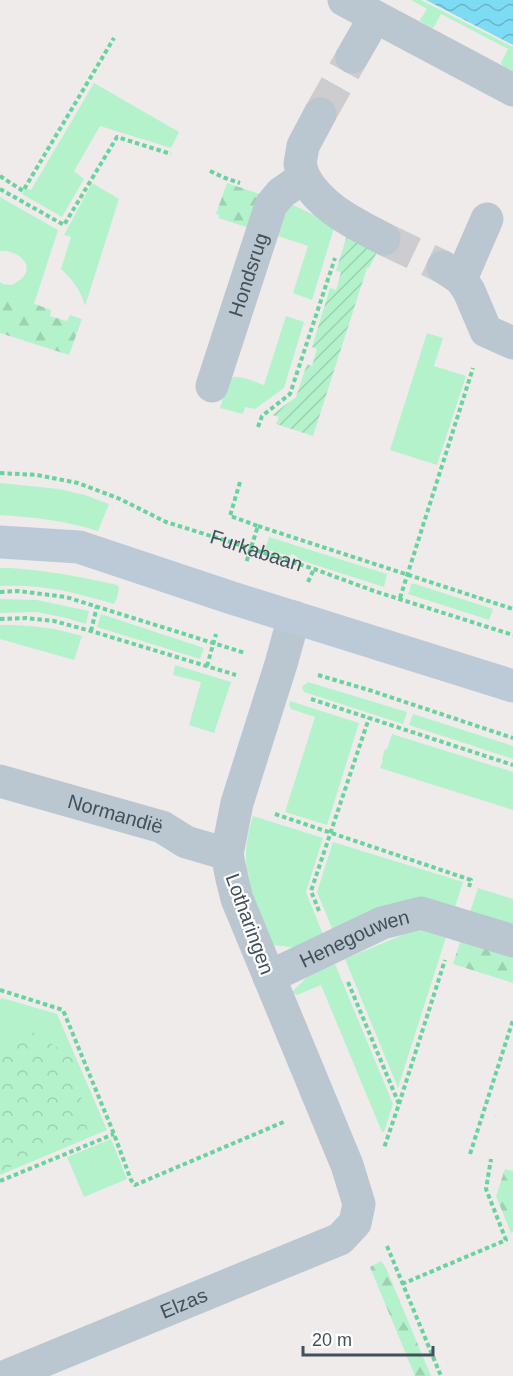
<svg xmlns="http://www.w3.org/2000/svg" width="513" height="1376" font-family="Arial,sans-serif">
	<defs>
		<pattern id="forest-firs" width="22" height="20" patternUnits="userSpaceOnUse" patternTransform="scale(1.5)"><rect width="22" height="20" fill="#b4f2cc"/><path d="M5 1l3.5 6h-7zM16 11l3.5 6h-7z" fill="#9cd1b1"/></pattern>
		<pattern id="park-crowns" width="20" height="18" patternUnits="userSpaceOnUse" patternTransform="scale(1.5)"><rect width="20" height="18" fill="#b4f2cc"/><path d="M2 6a3 3 0 1 1 6 0M12 15a3 3 0 1 1 6 0" fill="none" stroke="#9cd1b1"/></pattern>
		<pattern id="garden-furrows" width="10" height="10" patternUnits="userSpaceOnUse" patternTransform="scale(1.5)"><rect width="10" height="10" fill="#b4f2cc"/><path d="M-1 1l2-2M0 10L10 0M9 11l2-2" fill="none" stroke="#9cd1b1"/></pattern>
		<pattern id="water-waves" width="16" height="10" patternUnits="userSpaceOnUse" patternTransform="scale(1.5)"><rect width="16" height="10" fill="#7ddcf4"/><path d="M0 5q4-4 8 0t8 0" fill="none" stroke="#68b5c9"/></pattern>
	</defs>
	<rect width="100%" height="100%" fill="#efebeb"/>
	<!-- grass -->
	<path fill="#b4f2cc" d="M411,0h10l92,47v24l-10,-5 -2,-3 7,-14 -67,-35 -7,13 -2,1 -12,-7 1,-4h1l5,-8z
		M94,83l85,49 -8,16 -71,-22 -26,45 10,8 -22,38 -40,-23 3,-6 6,2z
		M92,183l27,16 -34,107c-4,-15 -12,-26 -24,-37l10,-32 -7,-2z
		M0,197l58,33 -24,74 -34,-13v-9l3,2 9,1c4,-3 9,-5 12,-9 10,-15 -11,-27 -24,-25z
		M289,203l46,22 -23,75 -19,-7 15,-47 -30,-10z
		M286,316l18,6 -20,66 -29,21 -10,-2 -2,7 -23,-6 9,-29c10,-6 25,3 35,6z
		M427,333l16,5 -9,28 32,10 -29,89 -47,-15z
		M0,483l59,6 26,6 24,9 -11,27c-32,-10 -64,-14 -98,-16z
		M269,537l118,37 -3,13 -84,-27 -4,-4 -4,-2 -3,2 -24,-7z
		M10,568c37,2 71,9 107,17l2,3 -2,10 -3,6c-40,-12 -72,-20 -114,-18v-18z
		M412,583l81,26 -4,11 -81,-26z
		M0,599l37,1 52,11 -3,13 -20,-6 -29,-6 -37,1z
		M101,614l103,34 -4,11 -103,-32z
		M0,625c31,0 52,2 82,11l-8,24 -74,-21z
		M175,665l56,17 -17,51 -25,-8 12,-43 -28,-7z
		M308,682l99,30 -4,12 -99,-32 -2,-5z
		M290,701l69,22 -32,102 -42,-13 30,-95 -24,-8 -2,-4z
		M413,714l100,32v13l-104,-34z
		M392,734l121,38v38l-133,-42 3,-8 -1,-1 3,-10h2z
		M253,816l70,22 -17,54 18,45 -25,11 -26,-3c-20,-47 -37,-76 -20,-129z
		M333,842l130,40 -8,25 -121,26 -17,-41z
		M478,888l35,11v27l-43,-14z
		M420,929l27,5 -49,154 -53,-129 62,-26z
		M335,964l58,140 -9,28h-2l-61,-147 -24,10 -5,-3 18,-18z
		M2,998l55,16 50,116 -107,45v-175z
		M111,1139l16,40 -43,18 -17,-40z"/>
	<!-- forest -->
	<path fill="url(#forest-firs)" d="M227,183l33,11 -10,32 -4,1 -28,-9 1,-3 -3,-1z
		M0,291l51,19 -1,6 17,5 3,-6 12,4 -13,36 -69,-22z
		M461,939l52,17v27l-60,-19z
		M505,1169l8,2v61l-2,1 -15,-37z
		M381,1261l5,7 45,108h-16l-45,-109z"/>
	<!-- park -->
	<path fill="url(#park-crowns)" d="M26,1028l48,30 14,75 -88,39v-124z"/>
	<!-- garden -->
	<path fill="url(#garden-furrows)" d="M348,232l31,16 -10,20h-2l-54,168 -37,-12 3,-7 -7,-2 24,-18 11,-33 5,2 5,-17 -5,-2 18,-59 6,2 5,-18 -5,-1z"/>
	<!-- water -->
	<path fill="url(#water-waves)" d="M426,0h87v45z"/>
	<g fill="none" stroke-linecap="round" stroke-linejoin="round">
		<!-- street-tunnel -->
		<path stroke="#cdccce" stroke-width="33" stroke-dasharray="33 16" stroke-linecap="butt" d="M320,114l32,-57
			M384,239l59,28"/>
		<!-- path -->
		<g stroke="#69d39e" stroke-width="4" stroke-dasharray="4.5 3" stroke-linecap="butt">
			<path d="M210,171l15,7 15,5"/>
			<path d="M0,176l23,15 91,-153"/>
			<path d="M0,189l64,36 53,-88 54,17"/>
			<path d="M258,427l4,-11 28,-22 45,-136"/>
			<path id="s1" d="M0,473l37,2 41,8 42,16 46,23 58,18 90,29 60,22 139,44"/>
			<path d="M240,482l-10,34 28,10 -12,37"/>
			<path d="M258,526l255,83"/>
			<path d="M308,582l6,-13"/>
			<path d="M0,592l18,-1 48,6 179,56"/>
			<path d="M400,598l73,-230"/>
			<path d="M0,619l26,-1 28,3 37,10 145,44"/>
			<path d="M91,631l6,-25"/>
			<path d="M207,666l9,-32"/>
			<path d="M318,675l51,15 144,48"/>
			<path d="M311,699l202,66"/>
			<path d="M275,814l196,66 -2,7"/>
			<path d="M319,911l-8,-20 58,-173"/>
			<path d="M348,982l51,122 -15,44"/>
			<path d="M0,990l63,20 51,124 17,46 4,5 151,-64"/>
			<path d="M399,1104l46,-144"/>
			<path d="M470,1154l43,-134"/>
			<path d="M0,1181l114,-47"/>
			<path d="M387,1246l54,130"/>
			<path d="M402,1284l104,-44 -20,-51 5,-30"/>
		</g>
		<!-- street -->
		<g stroke="#bbc7d0" stroke-width="33">
			<path d="M344,0l169,90"/>
			<path d="M352,57l23,-40"/>
			<path d="M304,177c17,31 50,46 80,62"/>
			<path d="M443,267l18,12 8,12 17,40 27,12"/>
			<path d="M461,279l26,-60"/>
			<path id="s2" d="M212,386l59,-181 10,-12 23,-16 -4,-13 3,-18 17,-32"/>
			<path id="s3" d="M0,781l162,46 24,15 41,12"/>
			<path id="s4" d="M269,977l113,-54 39,-10 92,28"/>
			<path id="s5" d="M6,1376l334,-137 15,-16 4,-19 -12,-39 -110,-266 -5,-20 -5,-25 10,-51 44,-139 13,-47"/>
		</g>
		<!-- secondary -->
		<path stroke="#bcc9d7" stroke-width="33" d="M0,542l79,5 153,51 281,88"/>
	</g>
	<g text-anchor="middle" dominant-baseline="central" stroke-width="4.5" stroke-linejoin="round" paint-order="stroke">
		<!-- street labels -->
		<g font-size="20" fill="#43505b" stroke="#fff">
			<text stroke="none"><textPath href="#s2" startOffset="117">Hondsrug</textPath></text>
			<text stroke="none"><textPath href="#s1" startOffset="270">Furkabaan</textPath></text>
			<text stroke="none"><textPath href="#s3" startOffset="120">Normandië</textPath></text>
			<text transform="translate(250 924) rotate(70)">Lotharingen</text>
			<text stroke="none"><textPath href="#s4" startOffset="94">Henegouwen</textPath></text>
			<text stroke="none"><textPath href="#s5" startOffset="192">Elzas</textPath></text>
		</g>
	</g>
	<!-- scale -->
	<path d="M303 1346v9h130v-9" fill="none" stroke="#43505b" stroke-width="3"/>
	<text x="312" y="1346" font-size="18" fill="#43505b" stroke="#ffffff" stroke-width="4.5" paint-order="stroke">20 m</text>
</svg>
